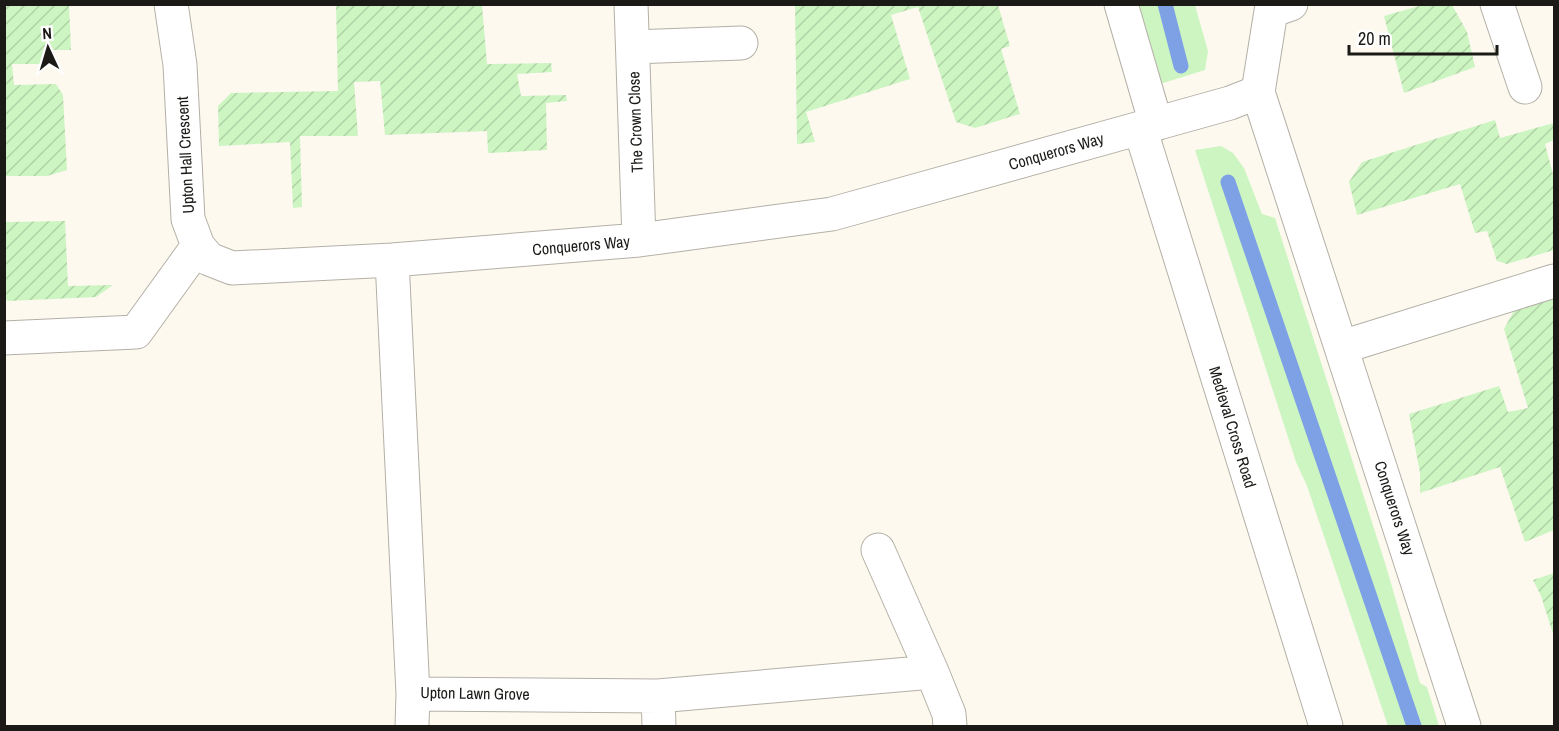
<svg xmlns="http://www.w3.org/2000/svg" width="1559" height="731" font-family="'Archivo Narrow',sans-serif">
	<defs>
		<pattern id="garden-furrows" width="10" height="10" patternUnits="userSpaceOnUse" patternTransform="scale(1.5)"><rect width="10" height="10" fill="#cdf5c2"/><path d="M-1 1l2-2M0 10L10 0M9 11l2-2" fill="none" stroke="#afd1a6"/></pattern>
	</defs>
	<rect width="100%" height="100%" fill="#fdf9ef"/>
	<!-- grass -->
	<path fill="#cdf5c2" d="M1137,5h58l13,46 -3,19 -45,14z
		M1221,146l12,7 11,15 18,46 13,4 111,348 34,117 7,4 12,39h-51l-81,-240 -11,-24 -101,-312z"/>
	<!-- garden -->
	<path fill="url(#garden-furrows)" d="M1426,4l26,1 15,27 8,35 -71,26 -20,-77z
		M4,5h65l2,45h-18v14h-41l2,21 42,-1 7,11 4,75 -20,6h-42z
		M336,5h146l5,59 64,-1 1,9 -35,2 4,22 45,-1 1,6 -21,2 1,47 -59,3 -1,-22 -102,4 -5,-54 -26,1 4,54h-58l2,71 -9,1 -3,-66 -71,4 -1,-40 13,-13 107,-2z
		M795,5h203l12,41 -9,3 19,65 -45,14 -19,-6 -38,-115 -27,8 19,64 -104,33 9,30 -18,2z
		M1495,120l5,18 54,-15v17l-9,4 9,34v72l-47,14 -10,-3 -10,-30 -12,2 -15,-49 -103,31 -8,-33 13,-20z
		M65,221l3,65 45,-1 -17,12 -88,4 -4,-3 1,-76z
		M1554,299v231l-29,12 -25,-75 -80,26v-20l-11,-59 90,-28 9,26 20,-4 -24,-79 11,-20z
		M1554,573v64l-13,-41 -8,-16z"/>
	<g fill="none" stroke-linecap="round" stroke-linejoin="round">
		<!-- stream -->
		<path stroke="#7ea0e5" stroke-width="15" d="M1165,4l16,62
			M1228,182l186,544"/>
		<defs>
			<path id="minor" d="M171,4l9,61 8,154 10,27 11,13 23,9 160,-8 247,-20 193,-26 398,-111 28,-11
				M631,4l8,236
				M1121,4l35,120
				M1291,4l-20,7 -13,81 206,634
				M1497,4l28,83
				M633,47l108,-4
				M1140,128l186,598
				M392,260l21,434 -1,32
				M4,338l132,-6 62,-86
				M1342,347l212,-66
				M878,550l54,122 17,42 1,12
				M413,694l245,2 274,-24
				M658,696l1,30"/>
		</defs>
		<!-- minor casing -->
		<use href="#minor" stroke="#b4b0a7" stroke-width="35"/>
		<!-- minor -->
		<use href="#minor" stroke="#fff" stroke-width="33"/>
	</g>
	<g text-anchor="middle" dominant-baseline="central" stroke-width="4.5" stroke-linejoin="round" paint-order="stroke">
		<!-- street labels -->
		<g font-size="16" fill="#1b1a17" stroke="#fff">
			<text transform="translate(635 122) rotate(-92)">The Crown Close</text>
			<text transform="translate(1056 151) rotate(-16)">Conquerors Way</text>
			<text transform="translate(185 155) rotate(-93)">Upton Hall Crescent</text>
			<text transform="translate(581 245) rotate(-5)">Conquerors Way</text>
			<text transform="translate(1233 427) rotate(73)">Medieval Cross Road</text>
			<text transform="translate(1395 508) rotate(72)">Conquerors Way</text>
			<text transform="translate(475 693) rotate(1)">Upton Lawn Grove</text>
		</g>
	</g>
	<!-- border -->
	<rect width="1559" height="731" fill="none" stroke="#1b1a17" stroke-width="12"/>
	<!-- north arrow -->
	<g transform="translate(48 48) rotate(356)" stroke="#ffffff" stroke-width="4.5" paint-order="stroke">
	<path d="M0-4.5L10 22L0 15L-10 22Z" fill="#1b1a17"/>
	<text y="-9" font-size="16" font-weight="bold" text-anchor="middle" fill="#1b1a17">N</text>
	</g>
	<!-- scale -->
	<path d="M1349 45v9h148v-9" fill="none" stroke="#1b1a17" stroke-width="3"/>
	<text x="1358" y="45" font-size="18" fill="#1b1a17" stroke="#ffffff" stroke-width="4.5" paint-order="stroke">20 m</text>
</svg>
